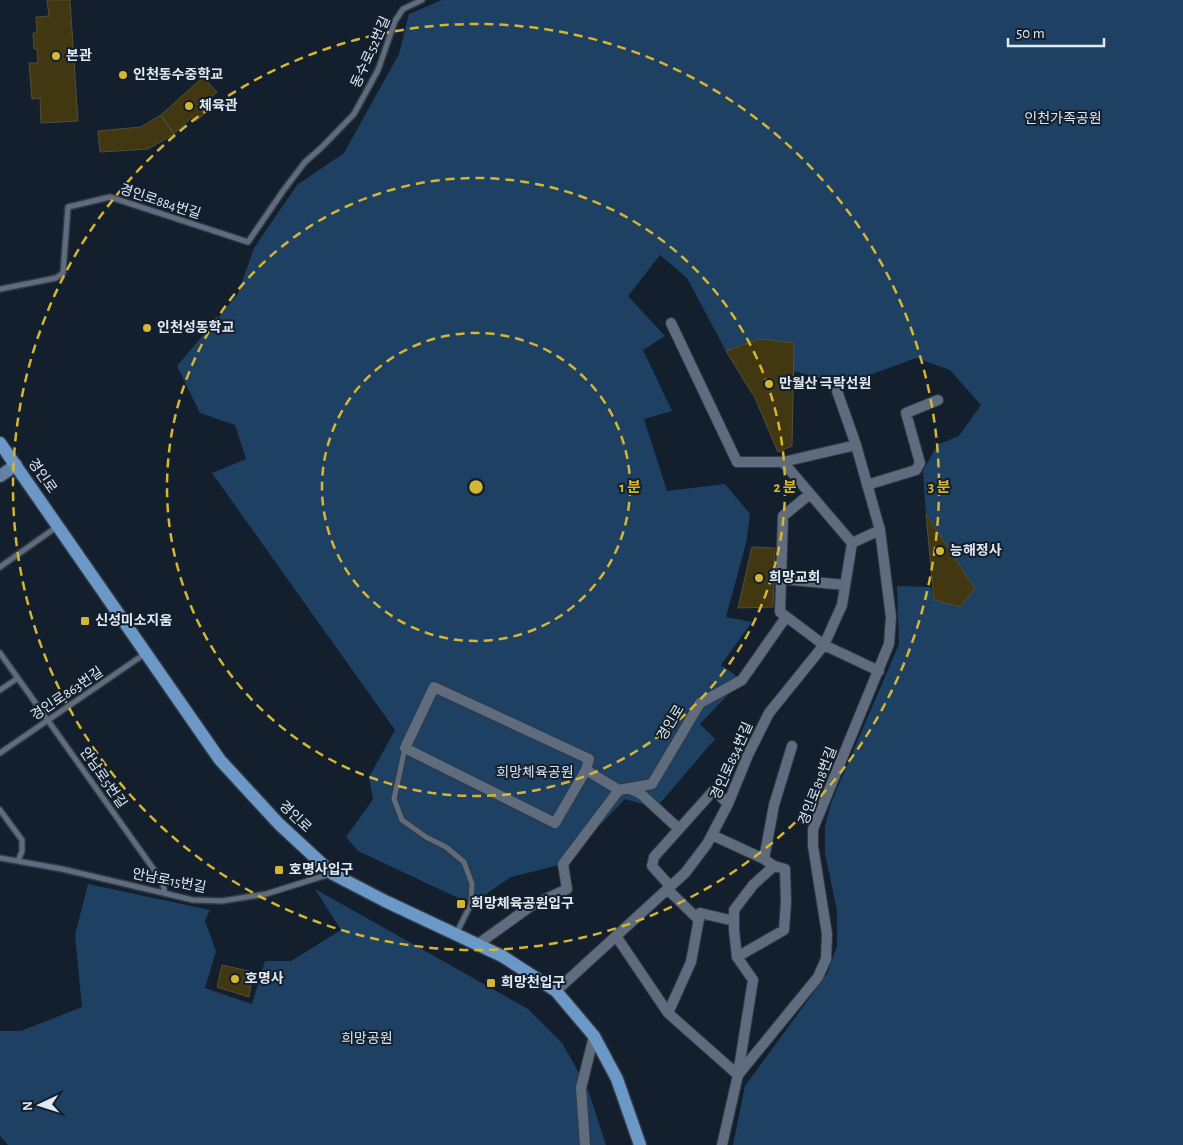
<svg xmlns="http://www.w3.org/2000/svg" width="1183" height="1145" font-family="'Alegreya Sans','Noto Sans KR',sans-serif">
	<rect width="100%" height="100%" fill="#131f2d"/>
	<!-- green -->
	<path fill="#1e4163" d="M442,0h741v1145h-450l12,-59 82,-112 10,-28v-35l-12,-58v-26l6,-24 68,-159 -2,-58 34,1 3,13 25,7 16,-18 -49,-75 -3,-43 14,-26 22,-9 22,-31 -31,-35 -34,-12 -71,26 -52,-13 1,-28 -35,-4 -33,12 -39,-73 -27,-23 -32,41 37,40 -22,14 29,61 -28,8 23,72 58,-7 25,30 -4,29 -20,74 26,5 -31,43 21,15 -42,44 15,15 -59,69 -31,-9 -62,65 -52,13 -40,27 -113,-53 -12,-14 27,-38 -4,-22 26,-47 -183,-257 34,-14 -11,-34 -35,-12 -23,-47 61,-72 16,-46 43,-63 47,-32 55,-99 10,-40z
		M88,884l122,26 -5,11 11,30 -11,37 47,16 13,-43h26l50,-31 -26,-41 213,120 34,34 25,44 19,58h-598l-8,-9v-105h21l61,-24 -7,-72z"/>
	<!-- building -->
	<path fill="#413710" stroke="#534e3b" d="M47,0h23l8,121 -37,2 -1,-25 -8,1 -3,-36h9l-1,-14h-3l-1,-16h4l-1,-16 13,-1z
		M203,77l14,15 -12,11 5,6 -14,12 -4,-4 -18,17 -13,-19z
		M161,115l13,19 -26,15 -48,3 -2,-21 43,-4z
		M759,339l35,4 -2,103 -14,6 -23,-54 -29,-47z
		M926,514l49,75 -15,18 -26,-7z
		M752,547l23,1 -2,59 -35,1z
		M222,965l31,7 -4,25 -32,-10z"/>
	<g fill="none" stroke-linecap="round" stroke-linejoin="round">
		<defs>
			<path id="lane" d="M0,289l56,-11 7,-5 5,-66 42,-10 138,45 35,-51 22,-29 16,-14 33,-34 24,-44 17,-49 8,-12 19,-9
				M0,567l58,-41
				M0,653l162,228 3,12
				M0,690l18,-12
				M405,748l-11,51 8,21 24,17 20,10 18,15 8,22 -1,20 -15,30
				M0,753l146,-100
				M0,810l22,30v11l-4,10
				M0,858l62,11 131,31 29,1 44,-7 64,-20"/>
			<path id="street" d="M783,462l73,-17
				M867,485l49,-15 4,-7 -14,-50 32,-13
				M810,494l-27,22 -3,96 44,33 55,26
				M852,543l28,-13
				M781,579l64,6
				M434,687l155,72 -3,11 -31,53 -150,-75z
				M586,770l33,20 33,-6 48,-81 42,-23 44,-63
				M628,788l13,6 38,35
				M712,835l52,24
				M670,886l-18,-20 2,-9 60,-67 14,14
				M667,889l32,31
				M616,936l52,77 70,62
				M478,944l53,-38 36,-17 -4,-25 56,-74
				M737,957l47,-27 2,-28 -1,-33 -11,-3
				M556,991l129,-118 22,-29 21,-40 20,-49 21,-42 55,-68 18,-40 10,-62 -69,-81h-46l-66,-139
				M668,1013l23,-51 9,-49 34,8
				M738,1074l15,-94 -16,-23 -3,-27v-20l19,-25 21,-19 -10,-7 10,-54 18,-59
				M585,1145l-4,-57 13,-52
				M722,1145l16,-70 80,-98 8,-18 1,-25 -14,-88v-17l76,-185 2,-27 -11,-87 -24,-85 -19,-54"/>
			<path id="secondary" d="M0,476l16,-11"/>
			<path id="primary" d="M0,443l220,317 59,64 54,50 52,27 117,55 54,35 38,45 23,43 23,66"/>
		</defs>
		<!-- lane casing -->
		<use href="#lane" stroke="#323a46" stroke-width="8"/>
		<!-- street casing -->
		<use href="#street" stroke="#323a46" stroke-width="12"/>
		<!-- secondary casing -->
		<use href="#secondary" stroke="#323a46" stroke-width="15"/>
		<!-- primary casing -->
		<use href="#primary" stroke="#323a46" stroke-width="15"/>
		<!-- lane -->
		<use href="#lane" stroke="#5e6c7d" stroke-width="5"/>
		<!-- street -->
		<use href="#street" stroke="#5e6c7d" stroke-width="10"/>
		<!-- secondary -->
		<use href="#secondary" stroke="#6582a2" stroke-width="12"/>
		<!-- primary -->
		<use href="#primary" stroke="#6b98c7" stroke-width="12"/>
	</g>
	<!-- distance rings -->
	<g fill="none" stroke="#d5b534" stroke-width="2.5" stroke-dasharray="9 6">
		<circle cx="476" cy="487" r="154"/>
		<circle cx="476" cy="487" r="309"/>
		<circle cx="476" cy="487" r="463"/>
	</g>
	<!-- markers -->
	<g fill="#d5b534" stroke="#131f2d" stroke-width="2">
		<circle cx="56" cy="56" r="5"/>
		<circle cx="123" cy="75" r="5"/>
		<circle cx="189" cy="106" r="5"/>
		<circle cx="147" cy="328" r="5"/>
		<circle cx="769" cy="384" r="5"/>
		<circle cx="940" cy="551" r="5"/>
		<circle cx="759" cy="578" r="5"/>
		<rect x="80" y="616" width="10" height="10" rx="2.5"/>
		<rect x="274" y="865" width="10" height="10" rx="2.5"/>
		<rect x="456" y="899" width="10" height="10" rx="2.5"/>
		<circle cx="235" cy="979" r="5"/>
		<rect x="486" y="978" width="10" height="10" rx="2.5"/>
	</g>
	<g text-anchor="middle" dominant-baseline="central" stroke-width="4" stroke-linejoin="round" paint-order="stroke">
		<!-- street labels -->
		<g font-size="14" fill="#e0e9f2" stroke="#131f2d">
			<text transform="translate(371 52) rotate(-66)">동수로52번길</text>
			<text transform="translate(160 202) rotate(18)">경인로884번길</text>
			<text transform="translate(42 476) rotate(55)">경인로</text>
			<text transform="translate(67 694) rotate(-34)">경인로863번길</text>
			<text transform="translate(671 723) rotate(-59)">경인로</text>
			<text transform="translate(732 761) rotate(-66)">경인로834번길</text>
			<text transform="translate(103 778) rotate(55)">안남로5번길</text>
			<text transform="translate(818 786) rotate(-69)">경인로818번길</text>
			<text transform="translate(295 817) rotate(44)">경인로</text>
			<text transform="translate(169 881) rotate(11)">안남로15번길</text>
		</g>
		<!-- poi labels -->
		<g font-size="14" font-weight="bold" fill="#e0e9f2" stroke="#131f2d" text-anchor="start">
			<text x="66" y="56">본관</text>
			<text x="133" y="75">인천동수중학교</text>
			<text x="199" y="106">체육관</text>
			<text x="157" y="328">인천성동학교</text>
			<text x="779" y="384">만월산 극락선원</text>
			<text x="950" y="551">능해정사</text>
			<text x="769" y="578">희망교회</text>
			<text x="95" y="621">신성미소지움</text>
			<text x="289" y="870">호명사입구</text>
			<text x="471" y="904">희망체육공원입구</text>
			<text x="245" y="979">호명사</text>
			<text x="501" y="983">희망천입구</text>
		</g>
		<!-- park labels -->
		<g font-size="14" fill="#d8e6f5" stroke="#131f2d">
			<text x="1063" y="119">인천가족공원</text>
			<text x="535" y="773">희망체육공원</text>
			<text x="367" y="1039">희망공원</text>
		</g>
	</g>
	<circle cx="476" cy="487" r="8" fill="#d5b534" stroke="#131f2d" stroke-width="2.5"/>
	<g font-size="15" text-anchor="middle" font-weight="bold" fill="#d5b534" stroke="#131f2d" stroke-width="4" stroke-linejoin="round" paint-order="stroke">
		<text x="630" y="492">1 분</text>
		<text x="785" y="492">2 분</text>
		<text x="939" y="492">3 분</text>
	</g>
	<!-- north arrow -->
	<g transform="translate(40 1105) rotate(266)" stroke="#131f2d" stroke-width="4" paint-order="stroke">
	<path d="M0-4L9 19L0 12L-9 19Z" fill="#e0e9f2"/>
	<text y="-8" font-size="14" font-weight="bold" text-anchor="middle" fill="#e0e9f2">N</text>
	</g>
	<!-- scale -->
	<path d="M1008 38v8h96v-8" fill="none" stroke="#e0e9f2" stroke-width="2.5"/>
	<text x="1016" y="38" font-size="15" fill="#e0e9f2" stroke="#131f2d" stroke-width="4" paint-order="stroke">50 m</text>
</svg>
